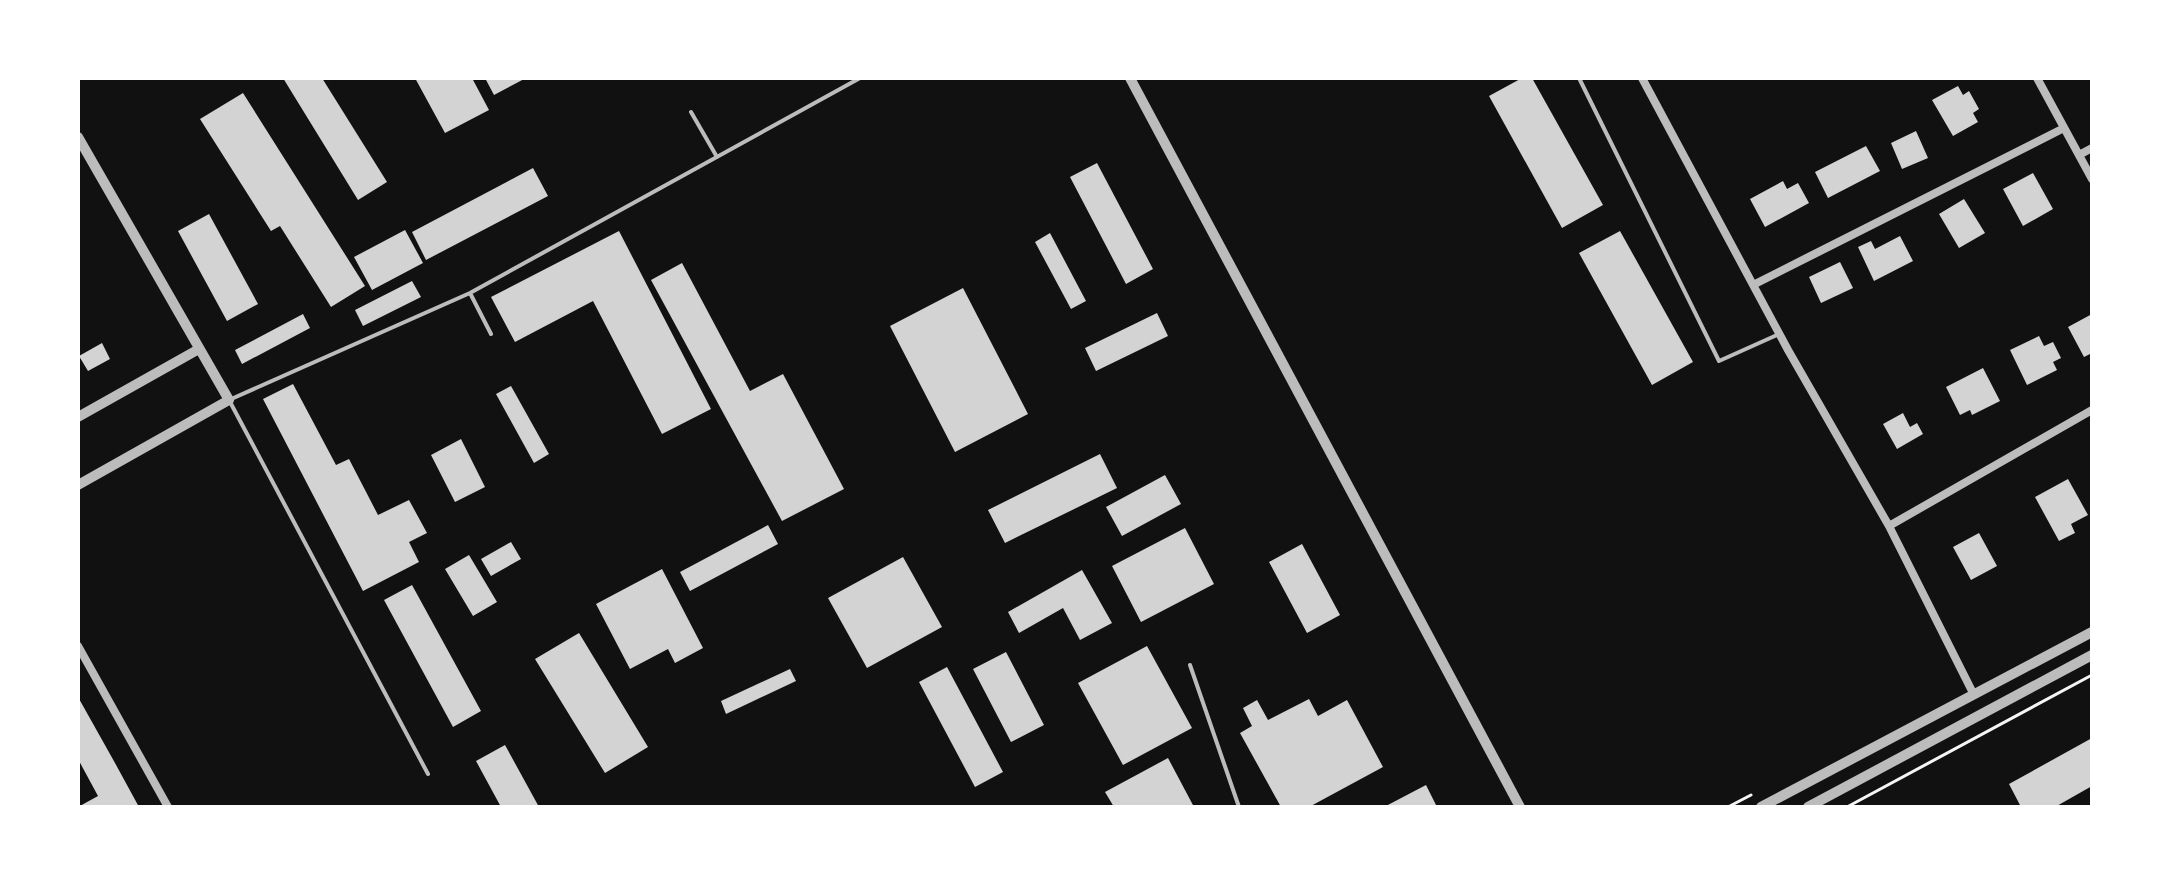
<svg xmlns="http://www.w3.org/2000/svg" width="2170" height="885" font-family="'Work Sans',sans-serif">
	<rect width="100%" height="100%" fill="#111"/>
	<!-- building -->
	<path fill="#d3d3d3" d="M283,78h39l65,104 -29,18z
		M415,78h57l17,32 -44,23z
		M485,78h41l-32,17z
		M1522,78h10l71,127 -41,23 -73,-132z
		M1958,86l5,9 6,-4 10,18 -6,4 5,9 -25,14 -21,-36z
		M243,93l122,193 -34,21 -51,-81 -9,5 -71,-112z
		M1916,131l12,27 -26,11 -11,-26z
		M1866,146l14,25 -52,27 -13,-26z
		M1097,163l56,106 -27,15 -56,-107z
		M533,168l15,28 -122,64 -14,-28z
		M2033,173l20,36 -30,17 -20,-37z
		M1783,181l4,8 11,-6 11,20 -44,24 -15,-28z
		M1964,199l21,34 -26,15 -20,-34z
		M209,214l49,90 -31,17 -49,-90z
		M405,230l18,33 -51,27 -18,-33z
		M619,231l92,178 -49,25 -69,-133 -78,41 -24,-45z
		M1620,231l73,131 -41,23 -73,-132z
		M1050,233l36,68 -15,8 -36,-67z
		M1900,236l13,25 -39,20 -16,-34 13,-6 4,8z
		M1840,262l13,26 -32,15 -12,-26z
		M682,263l68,128 33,-17 61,115 -62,32 -131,-241z
		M412,281l9,16 -58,29 -8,-16z
		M963,288l65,126 -73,38 -65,-126z
		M1157,313l11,23 -72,35 -11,-23z
		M303,314l7,14 -68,36 -7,-14z
		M2092,314v39l-8,4 -16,-30z
		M2039,336l5,10 9,-4 8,16 -8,4 4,8 -30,15 -17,-35z
		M102,343l8,16 -22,12 -9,-15z
		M1983,368l17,33 -28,14 -2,-5 -10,5 -14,-28z
		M293,384l43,81 13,-6 29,56 31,-15 18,33 -18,9 10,20 -56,29 -100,-192z
		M511,386l38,68 -15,9 -38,-69z
		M1903,413l7,14 7,-4 6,11 -26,15 -14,-25z
		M461,439l24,48 -30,15 -24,-47z
		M1100,454l17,34 -112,55 -17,-33z
		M1165,475l16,29 -59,32 -16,-29z
		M2068,479l20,36 -17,9 4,9 -16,8 -24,-44z
		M768,525l10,19 -88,47 -10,-19z
		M1185,528l29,56 -73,38 -29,-56z
		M1979,533l18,33 -26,14 -18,-33z
		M511,542l10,17 -30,17 -10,-17z
		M1302,544l38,71 -33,18 -38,-71z
		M469,555l28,47 -24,14 -28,-47z
		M903,557l39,70 -75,41 -39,-70z
		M662,569l41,79 -28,15 -7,-14 -38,20 -34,-65z
		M1082,570l30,53 -32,17 -17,-32 -44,25 -11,-21z
		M412,585l69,126 -28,16 -69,-127z
		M579,633l69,114 -43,26 -70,-114z
		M1147,646l45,82 -69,37 -45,-82z
		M1006,652l38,73 -33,17 -38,-73z
		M947,667l56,105 -28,15 -56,-105z
		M790,669l6,12 -70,33 -5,-13z
		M78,697l37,66 24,44h-61l20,-11 -20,-37z
		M1309,699l9,17 29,-16 36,67 -74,40h-28l-41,-74 12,-7 -9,-18 14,-8 11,20z
		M2092,738v48l-37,21h-34l-12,-23z
		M505,745l34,62h-38l-25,-46z
		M1168,758l26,49h-80l-9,-15z
		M1426,785l11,22h-53z"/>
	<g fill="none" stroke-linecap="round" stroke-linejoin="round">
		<!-- path -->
		<path stroke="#f5f5f5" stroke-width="3" d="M1728,807l23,-12
			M1847,807l245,-132"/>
		<!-- service -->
		<path stroke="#bcbcbc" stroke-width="4" d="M1579,78l140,283 58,-26
			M691,112l26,45
			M470,293l21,41
			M1190,665l49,142
			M428,774l-199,-374 241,-107 390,-215"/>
		<!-- minor -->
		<path stroke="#bcbcbc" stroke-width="8" d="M1642,78l146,272 101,176 85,169
			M2037,78l55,101
			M2079,155l13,-7
			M1753,285l311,-157
			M1889,526l203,-116
			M78,646l90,161"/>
		<!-- tertiary -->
		<path stroke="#bcbcbc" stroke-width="10" d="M1130,78l390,729
			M78,137l151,263 -151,85
			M78,417l121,-68
			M1761,807l331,-175
			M1808,807l284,-152"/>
	</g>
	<!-- border -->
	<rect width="2170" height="885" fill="none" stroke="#ffffff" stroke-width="160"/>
</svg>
